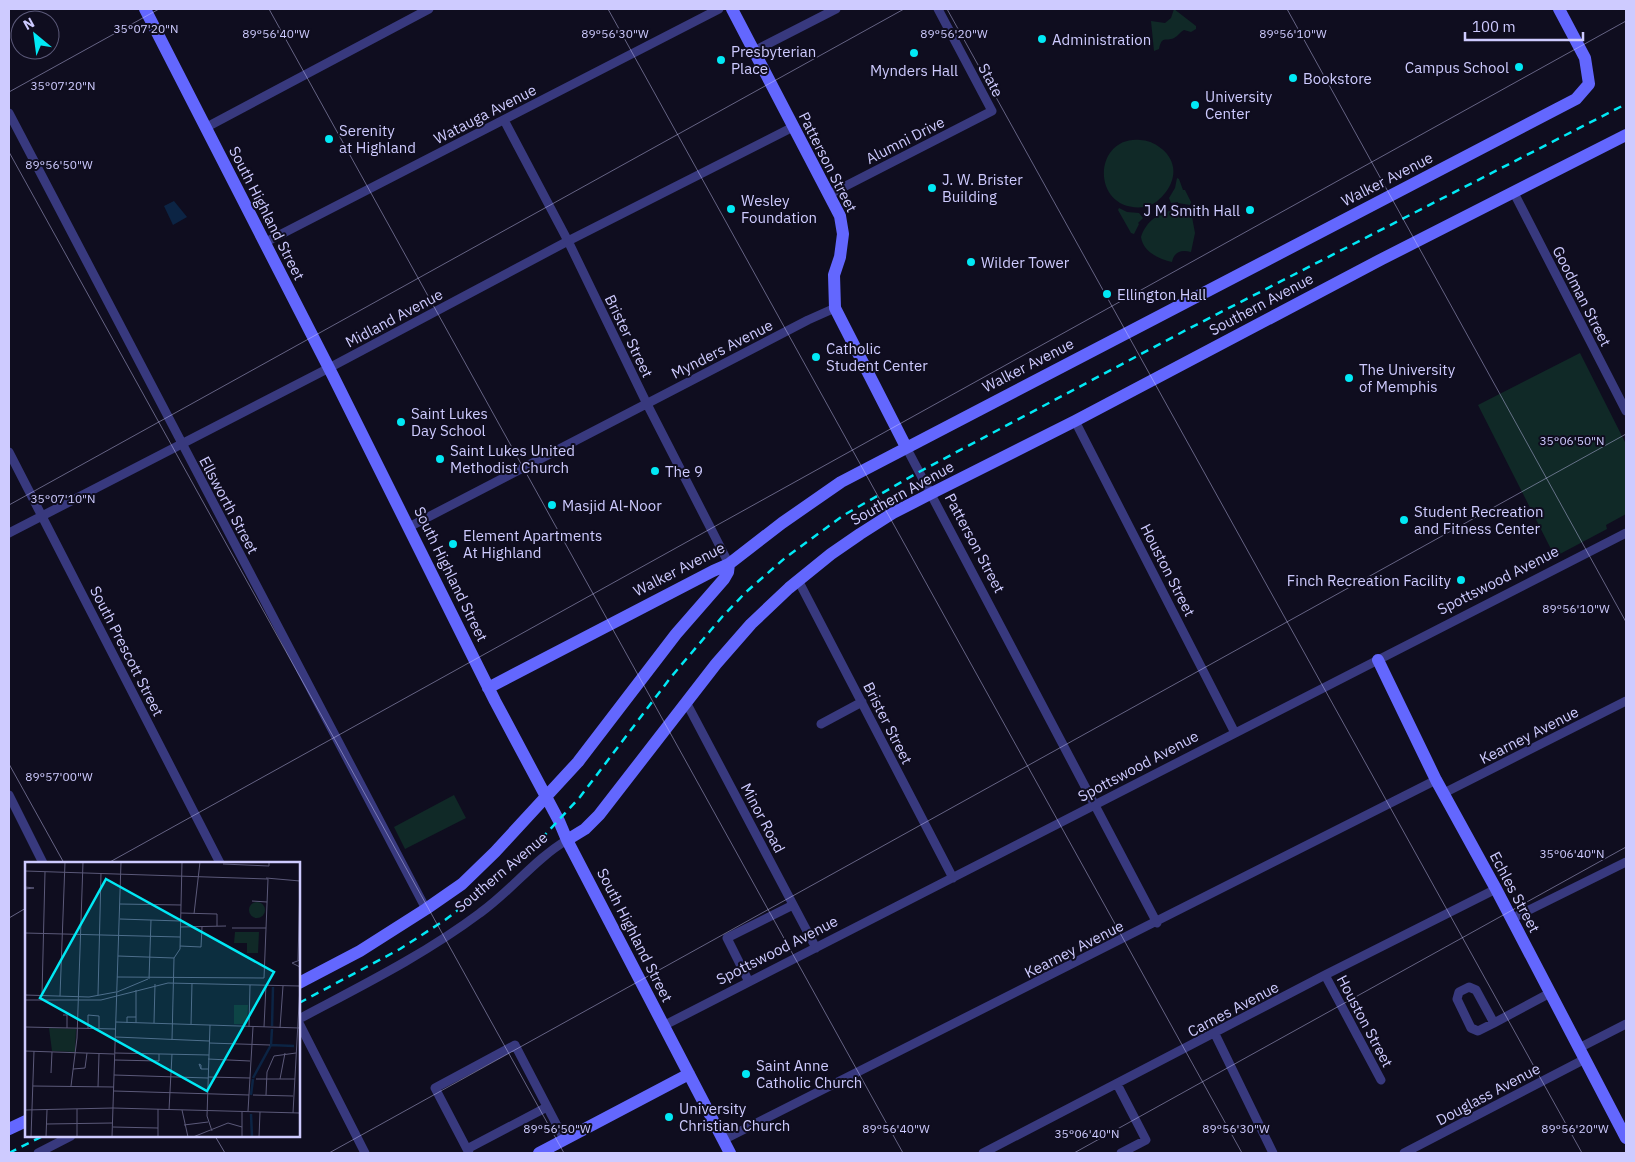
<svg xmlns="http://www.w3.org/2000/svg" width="1635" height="1162" font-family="'IBM Plex Sans',sans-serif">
	<rect width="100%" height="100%" fill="#0f0d1f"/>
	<!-- green -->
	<path fill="#102927" d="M1174,9l22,17v3l-5,3 -7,-2c-4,2 -6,6 -10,8 -9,4 -12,-3 -15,11l-5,2 -3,-30 14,2 6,-5z
		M1140,140c13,0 31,12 33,27 3,17 -12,34 -24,39v-2l-4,1v2c-54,7 -54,-71 -5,-67z
		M1177,178l2,1 4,11h2l6,12 -1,3 -12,-2v-1l-7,1 -2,-5 6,-10z
		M1119,208l8,4 12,1 4,5 -5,5 1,1 -5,10 -3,-1 -13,-23z
		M1177,210l9,2 6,5 3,16 -4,19c-10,-3 -17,0 -19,10 -13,-3 -29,-10 -31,-25 5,-16 19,-26 36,-27z
		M1580,353l46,91v70l-20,11 1,4 -49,26 -2,-3 -3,1 -75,-148z
		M454,795l12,23 -61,31 -11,-22z"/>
	<!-- water -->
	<path fill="#0c2444" d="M174,201l13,16 -14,8 -9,-19z"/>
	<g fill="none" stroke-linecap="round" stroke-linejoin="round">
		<!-- street -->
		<path stroke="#38397e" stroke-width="9" d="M754,51l82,-42
			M9,113l417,796
			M504,120l64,121 79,163 82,160
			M205,128l224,-119
			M1514,193l112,218
			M830,194l162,-83 -54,-102
			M264,243l455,-234
			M1075,421l160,312
			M906,447l251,476
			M9,452l211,411
			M409,527l399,-207 27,-12
			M9,533l320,-165 239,-127 225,-114
			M798,580l155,298
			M686,702l130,246
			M821,724l41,-22
			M1444,793l182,-92
			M9,795l34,68
			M1511,919l115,-57
			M1325,975l56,105
			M749,982l-22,-44 66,-33
			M299,1019c62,-33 125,-64 181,-106 31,-22 55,-54 87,-73
			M299,1023l66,130
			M1494,1023l-16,8 -7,-3 -14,-29 2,-7 10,-5 7,3 18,33 56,-30
			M663,1026l963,-493
			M1215,1034l58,119
			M1579,1048l47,-24
			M1117,1084l29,56 -25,13
			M723,1140l713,-360
			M467,1149l80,-42
			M38,1153l33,-17
			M469,1153l-34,-65 80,-43 49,94
			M983,1153l342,-178 171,-86
			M1404,1153l181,-94"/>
		<!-- secondary -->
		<path stroke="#6367fe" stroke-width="12" d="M145,9l188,367 162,325 64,120 8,19 163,313
			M732,9l108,207 3,18 -3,23 -6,18 1,33 71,139
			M1378,660l58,120 60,109 130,249
			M488,688l225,-117 16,-7 53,-41 59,-41 735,-383 13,-15 -4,-26 -26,-49
			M567,840l18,-11 14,-14 117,-151 35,-40 38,-36 42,-34 29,-20 33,-21 37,-19 145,-73 307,-162 244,-124
			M299,983l61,-32 66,-42 36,-25 33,-32 83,-90 98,-128 48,-55 4,-7 1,-8
			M9,1129l17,-8
			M539,1153l150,-79"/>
		<!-- rail -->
		<path stroke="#01e9f5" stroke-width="2.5" stroke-dasharray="8 6" stroke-linecap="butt" d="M299,1003l101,-54 45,-29 52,-40 33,-29 50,-54 91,-120 51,-60 24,-25 39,-34 59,-43 75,-43 271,-144 436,-224
			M9,1153l34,-17"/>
	</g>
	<!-- ticks -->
	<path fill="none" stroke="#cecbff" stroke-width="1" stroke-opacity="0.45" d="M269,9l634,1144M608,9l634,1144M947,9l635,1144M1287,9l339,613M9,92l150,-83M9,152l555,1001M9,505l895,-496M9,764l55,99M108,863l1518,-842M9,918l17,-10M215,1136l10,17M329,1153l1297,-719M1074,1153l552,-306"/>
	<!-- markers -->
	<g fill="#01e9f5" stroke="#0f0d1f" stroke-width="2">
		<circle cx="1042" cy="39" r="5"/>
		<circle cx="914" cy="53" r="5"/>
		<circle cx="721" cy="60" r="5"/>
		<circle cx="1519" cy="67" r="5"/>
		<circle cx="1293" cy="78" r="5"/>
		<circle cx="1195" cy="105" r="5"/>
		<circle cx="329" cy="139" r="5"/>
		<circle cx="932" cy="188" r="5"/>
		<circle cx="731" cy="209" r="5"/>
		<circle cx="1250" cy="210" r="5"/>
		<circle cx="971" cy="262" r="5"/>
		<circle cx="1107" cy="294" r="5"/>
		<circle cx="816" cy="357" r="5"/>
		<circle cx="1349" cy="378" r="5"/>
		<circle cx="401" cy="422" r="5"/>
		<circle cx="440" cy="459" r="5"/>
		<circle cx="655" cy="471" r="5"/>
		<circle cx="552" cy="505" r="5"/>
		<circle cx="1404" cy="520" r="5"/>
		<circle cx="453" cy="544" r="5"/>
		<circle cx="1461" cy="580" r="5"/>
		<circle cx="746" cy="1074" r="5"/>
		<circle cx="669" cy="1117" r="5"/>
	</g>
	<g text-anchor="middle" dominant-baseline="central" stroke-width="4" stroke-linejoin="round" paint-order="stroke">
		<!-- poi labels -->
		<g font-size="15" fill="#cecbff" stroke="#0f0d1f" text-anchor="start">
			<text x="1052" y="39">Administration</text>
			<text x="731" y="51">Presbyterian<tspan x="731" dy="17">Place</tspan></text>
			<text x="1509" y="67" text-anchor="end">Campus School</text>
			<text x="914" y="70" text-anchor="middle">Mynders Hall</text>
			<text x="1303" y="78">Bookstore</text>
			<text x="1205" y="96">University<tspan x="1205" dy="17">Center</tspan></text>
			<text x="339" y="130">Serenity<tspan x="339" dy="17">at Highland</tspan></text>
			<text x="942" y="179">J. W. Brister<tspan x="942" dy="17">Building</tspan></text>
			<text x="741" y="200">Wesley<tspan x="741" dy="17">Foundation</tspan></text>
			<text x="1240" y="210" text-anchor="end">J M Smith Hall</text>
			<text x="981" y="262">Wilder Tower</text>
			<text x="1117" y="294">Ellington Hall</text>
			<text x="826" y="348">Catholic<tspan x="826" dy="17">Student Center</tspan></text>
			<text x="1359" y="369">The University<tspan x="1359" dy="17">of Memphis</tspan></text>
			<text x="411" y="413">Saint Lukes<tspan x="411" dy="17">Day School</tspan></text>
			<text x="450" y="450">Saint Lukes United<tspan x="450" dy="17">Methodist Church</tspan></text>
			<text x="665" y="471">The 9</text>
			<text x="562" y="505">Masjid Al-Noor</text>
			<text x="1414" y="511">Student Recreation<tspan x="1414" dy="17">and Fitness Center</tspan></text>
			<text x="463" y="535">Element Apartments<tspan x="463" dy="17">At Highland</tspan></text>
			<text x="1451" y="580" text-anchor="end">Finch Recreation Facility</text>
			<text x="756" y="1065">Saint Anne<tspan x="756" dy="17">Catholic Church</tspan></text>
			<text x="679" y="1108">University<tspan x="679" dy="17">Christian Church</tspan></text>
		</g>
		<!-- street labels -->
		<g font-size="15" fill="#cecbff" stroke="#0f0d1f">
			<text transform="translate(991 80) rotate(62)">State</text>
			<text transform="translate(485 114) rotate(-27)">Watauga Avenue</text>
			<text transform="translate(905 140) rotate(-27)">Alumni Drive</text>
			<text transform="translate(828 162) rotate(63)">Patterson Street</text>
			<text transform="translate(1387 179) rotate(-27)">Walker Avenue</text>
			<text transform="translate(267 213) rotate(63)">South Highland Street</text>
			<text transform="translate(1582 296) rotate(63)">Goodman Street</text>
			<text transform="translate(1261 304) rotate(-28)">Southern Avenue</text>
			<text transform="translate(394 318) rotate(-28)">Midland Avenue</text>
			<text transform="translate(629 336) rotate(64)">Brister Street</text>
			<text transform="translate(722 349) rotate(-27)">Mynders Avenue</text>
			<text transform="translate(1028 365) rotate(-27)">Walker Avenue</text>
			<text transform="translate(902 493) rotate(-29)">Southern Avenue</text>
			<text transform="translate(229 505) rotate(62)">Ellsworth Street</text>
			<text transform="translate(975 543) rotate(62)">Patterson Street</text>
			<text transform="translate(679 569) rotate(-27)">Walker Avenue</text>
			<text transform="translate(1168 570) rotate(63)">Houston Street</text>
			<text transform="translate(451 574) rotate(64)">South Highland Street</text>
			<text transform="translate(1498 580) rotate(-27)">Spottswood Avenue</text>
			<text transform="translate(127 651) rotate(63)">South Prescott Street</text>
			<text transform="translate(888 723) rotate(63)">Brister Street</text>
			<text transform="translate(1529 735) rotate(-27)">Kearney Avenue</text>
			<text transform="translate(1138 766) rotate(-28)">Spottswood Avenue</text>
			<text transform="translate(763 818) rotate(62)">Minor Road</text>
			<text transform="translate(501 872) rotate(-40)">Southern Avenue</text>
			<text transform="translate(1515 892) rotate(62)">Echles Street</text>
			<text transform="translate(635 935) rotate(63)">South Highland Street</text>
			<text transform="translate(1074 949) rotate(-27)">Kearney Avenue</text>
			<text transform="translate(777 950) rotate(-27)">Spottswood Avenue</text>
			<text transform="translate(1233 1009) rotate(-28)">Carnes Avenue</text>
			<text transform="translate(1365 1021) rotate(62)">Houston Street</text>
			<text transform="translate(1488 1094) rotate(-28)">Douglass Avenue</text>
		</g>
	</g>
	<!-- overview -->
	<g transform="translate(25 862)">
		<rect width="275" height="275" fill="#0f0d1f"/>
		<path d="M224 48a8 8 0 1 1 16 0a8 8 0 1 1-16 0ZM210,70h24l-1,21h-11v-10h-13zM209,143h14l-1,19h-13zM24,166l27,1 -1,23 -23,-1z" fill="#102927"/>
		<path fill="none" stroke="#0c2444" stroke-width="2.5" d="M247,164l1,-39M246,183l1,-16M228,216l18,-33 23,1M226,233l2,-16M226,252l1,23"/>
		<path fill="none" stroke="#5b5979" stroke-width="1" d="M198,2l46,2v-4M0,9l243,8M241,16l34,3M0,25l9,1 -9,1M227,39l15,1M95,42l61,1M156,51l36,1v12M169,52l6,-52M95,57l60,2M155,65l46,-1M207,66h34M0,71l155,4M155,84l21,1 1,-20M93,94l56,2M273,98l2,-79M275,98l-8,3 8,4M92,115l147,1 4,-99M124,117l2,-59M92,130l31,-13M0,133l64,2 27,-5M17,133l3,-123M73,133l3,-122M35,134l5,-134M0,138h76l67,-17 132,3M38,153h4v13M91,160l184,6M102,161v-6h9M111,161v-33M129,161l1,-39M166,163l1,-42M185,163l-3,91 5,15M0,165l90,2M224,165l1,-42M239,165l2,-42M63,166v-13l11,1v12M255,166l3,-42M91,175l93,4M147,178l2,-82 6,-9 2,-87M184,181l61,2M0,189l89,3M90,191l94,2M183,197l42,2M90,198l44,1v-7M48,207l12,-1 2,-15M176,207l-2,-5 2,1v4h7M26,211l1,-21M89,213l94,3M183,215l42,1M231,217h39M255,217l5,-26M8,224l81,1M46,224l6,-48 6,-176M73,225l1,-33M89,229l135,4M228,233l40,1M241,233l1,-23 7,-16 22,-3M0,248l88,-2 187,5M144,248l3,-56M157,248l6,27M223,249l5,-84M268,251l7,-127M22,262l65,-1M159,263l24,-3M88,265l45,1M6,275l3,-86M21,275l1,-27M52,275v-28M87,275l9,-275M133,275v-28M168,275l35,-14 14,4M217,275v-25M234,275l1,-25"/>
		<path fill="#01e9f5" fill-opacity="0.15" stroke="#01e9f5" stroke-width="2.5" d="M81,17l168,93 -67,119 -167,-93z"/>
		<rect width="275" height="275" fill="none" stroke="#cecbff" stroke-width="2.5"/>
	</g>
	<g font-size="12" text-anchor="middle" fill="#cecbff" stroke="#0f0d1f" stroke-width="4" stroke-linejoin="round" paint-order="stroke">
		<text x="146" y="33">35°07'20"N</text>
		<text x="276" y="38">89°56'40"W</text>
		<text x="615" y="38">89°56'30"W</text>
		<text x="954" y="38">89°56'20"W</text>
		<text x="1293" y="38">89°56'10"W</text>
		<text x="63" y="90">35°07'20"N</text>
		<text x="59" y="169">89°56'50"W</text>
		<text x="1572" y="445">35°06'50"N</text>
		<text x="63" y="503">35°07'10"N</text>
		<text x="1576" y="613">89°56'10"W</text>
		<text x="59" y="781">89°57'00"W</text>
		<text x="1572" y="858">35°06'40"N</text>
		<text x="557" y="1133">89°56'50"W</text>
		<text x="896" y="1133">89°56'40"W</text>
		<text x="1236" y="1133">89°56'30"W</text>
		<text x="1575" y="1133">89°56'20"W</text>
		<text x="1087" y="1138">35°06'40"N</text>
	</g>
	<!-- border -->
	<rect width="1635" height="1162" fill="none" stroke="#cecbff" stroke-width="20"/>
	<!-- north arrow -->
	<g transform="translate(35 35) rotate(331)"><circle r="24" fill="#0f0d1f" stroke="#5b5979"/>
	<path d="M0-4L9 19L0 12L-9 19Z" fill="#01e9f5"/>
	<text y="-8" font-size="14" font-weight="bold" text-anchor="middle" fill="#cecbff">N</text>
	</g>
	<!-- scale -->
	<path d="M1465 32v8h118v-8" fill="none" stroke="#cecbff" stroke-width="2.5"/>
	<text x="1472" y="32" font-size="15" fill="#cecbff" stroke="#0f0d1f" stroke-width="4" paint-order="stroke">100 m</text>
</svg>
